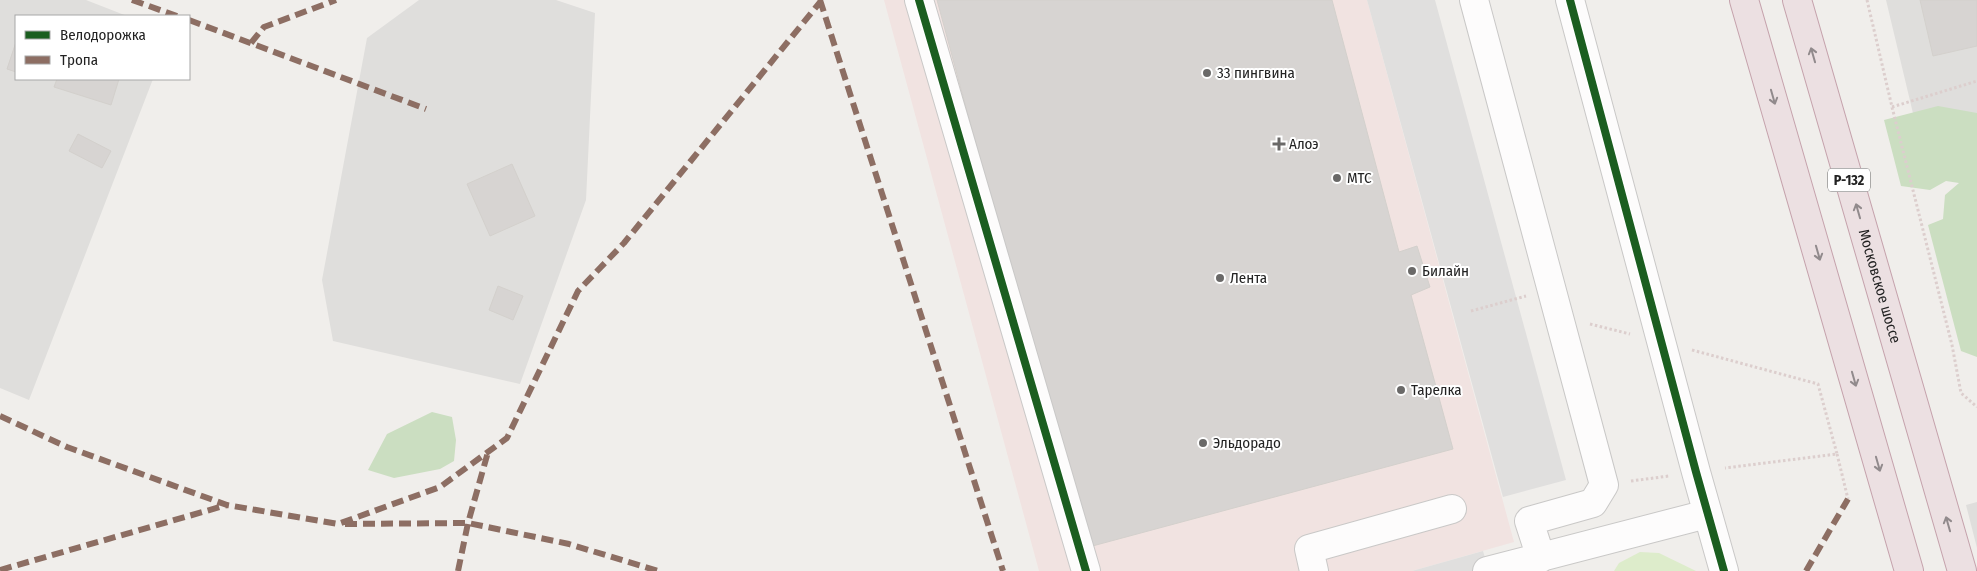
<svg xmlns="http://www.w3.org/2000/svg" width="1977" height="571" font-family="'Fira Sans Condensed',sans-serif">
	<rect width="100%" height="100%" fill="#f0eeeb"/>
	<!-- residential -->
	<path fill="#dfdedc" d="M0,0h86l41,16h-111v63h137l-124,321 -29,-12z
		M419,0h137l39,13 -9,187 -66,184 -187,-43 -11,-61 45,-242z
		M1886,0h91v160l-50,12z
		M1977,502v46l-11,-43z"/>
	<!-- commercial -->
	<path fill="#f1e3e1" d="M884,0h483l147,542 -102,29h-373z"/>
	<!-- grass -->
	<path fill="#ddeccb" d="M1640,552l19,1 37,18h-82l5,-8z"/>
	<!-- forest -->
	<path fill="#cbdec1" d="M1938,106l39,7v244l-16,-6 -33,-126 15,-6 2,-24 14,-12 -13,-2 -16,9 -29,-4 -17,-66z
		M432,412l20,5 4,23 -2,21 -14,8 -46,9 -26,-8 19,-36z"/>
	<!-- parking -->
	<path fill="#e0dfde" d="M1367,0h68l131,480 -63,17z
		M1483,551l6,20h-77z"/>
	<!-- building -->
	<path fill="#d7d4d2" stroke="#d3d0cc" d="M937,0h395l67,252 18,-6 13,41 -19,8 42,154 -368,99z
		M1920,0h57v46l-44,10z
		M16,42v30l-9,-3z
		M57,79h62l-8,26 -57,-18z
		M78,134l33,17 -9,17 -33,-17z
		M512,164l23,52 -45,20 -23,-52z
		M498,286l25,10 -10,24 -24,-10z"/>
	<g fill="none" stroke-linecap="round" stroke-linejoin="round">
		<defs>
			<path id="minor" d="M919,0l167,571
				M1474,0l130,485 -11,18 -64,18 12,37
				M1570,0l126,472 28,99
				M1314,571l-5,-22 143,-40
				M1487,571l220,-57"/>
			<g id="highway">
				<path d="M1744,0l165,571"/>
				<path id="s1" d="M1797,0l165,571"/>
			</g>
		</defs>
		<!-- minor casing -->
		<use href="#minor" stroke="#c9c8c7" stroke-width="30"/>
		<!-- highway casing -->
		<use href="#highway" stroke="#c5a2ac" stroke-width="30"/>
		<!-- path -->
		<path stroke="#dccecd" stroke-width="3" stroke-dasharray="2.5 2.5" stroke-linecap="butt" d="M1867,0l25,107 60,238 9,48 16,14
			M1892,107l85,-26
			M1471,311l55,-15
			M1590,324l40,10
			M1692,350l126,34 19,70 -112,14
			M1837,454l11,45
			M1631,481l38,-5"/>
		<!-- minor -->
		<use href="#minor" stroke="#fdfcfc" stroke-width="28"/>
		<!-- highway -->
		<use href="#highway" stroke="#ece0e2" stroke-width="28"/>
		<!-- quiet -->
		<path stroke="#8d6e63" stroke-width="6" stroke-dasharray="12 6" stroke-linecap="butt" d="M132,0l45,16
			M820,0l183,571
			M189,20l237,89
			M251,43l13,-16 72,-27
			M0,416l67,31 160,58 111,19 102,-37 67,-49 71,-147 46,-48 197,-242
			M345,524l123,-1 101,21 89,27
			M0,570l227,-65
			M458,571l10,-48 20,-71
			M1806,571l42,-72"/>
		<defs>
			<path id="cycleway" d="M919,0l167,571
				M1570,0l126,472 28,99"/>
		</defs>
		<!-- cycleway casing -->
		<use href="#cycleway" stroke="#fff" stroke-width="11"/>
		<!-- cycleway -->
		<use href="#cycleway" stroke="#1b5e20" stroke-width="8"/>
	</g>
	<!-- one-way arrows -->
	<defs><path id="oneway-shaft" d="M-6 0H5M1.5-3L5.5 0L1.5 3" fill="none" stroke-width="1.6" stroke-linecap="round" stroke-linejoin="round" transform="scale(1.25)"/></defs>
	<g stroke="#918a8c">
		<use href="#oneway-shaft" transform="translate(1813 55) rotate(-106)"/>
		<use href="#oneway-shaft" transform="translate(1773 97) rotate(74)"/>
		<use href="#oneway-shaft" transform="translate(1858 211) rotate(-106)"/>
		<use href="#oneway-shaft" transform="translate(1818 253) rotate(74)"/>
		<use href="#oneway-shaft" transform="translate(1854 379) rotate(74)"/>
		<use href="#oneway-shaft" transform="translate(1878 464) rotate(74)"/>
		<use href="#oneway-shaft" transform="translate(1948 524) rotate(-106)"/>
	</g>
	<!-- markers -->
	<g fill="#6a6968" stroke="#fff" stroke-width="2">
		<circle cx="1207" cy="73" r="5"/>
		<path d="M1276.5 136.5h5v5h5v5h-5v5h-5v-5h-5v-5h5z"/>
		<circle cx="1337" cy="178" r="5"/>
		<circle cx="1412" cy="271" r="5"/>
		<circle cx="1220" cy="278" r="5"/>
		<circle cx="1401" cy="390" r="5"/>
		<circle cx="1203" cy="443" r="5"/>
	</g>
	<g text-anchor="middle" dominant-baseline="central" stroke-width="4" stroke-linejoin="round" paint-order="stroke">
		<!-- shield labels -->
		<rect fill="#fff" stroke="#646464" stroke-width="1" x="1828" y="168.5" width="42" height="23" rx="4"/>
		<g font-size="14" font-weight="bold" fill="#222">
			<text x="1849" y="180">Р-132</text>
		</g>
		<!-- poi labels -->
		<g font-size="15" fill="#222" stroke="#fff" text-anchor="start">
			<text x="1217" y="73">33 пингвина</text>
			<text x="1289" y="144">Алоэ</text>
			<text x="1347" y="178">МТС</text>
			<text x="1422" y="271">Билайн</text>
			<text x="1230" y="278">Лента</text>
			<text x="1411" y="390">Тарелка</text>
			<text x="1213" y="443">Эльдорадо</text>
		</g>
		<!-- street labels -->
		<g font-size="15" fill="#222" stroke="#fff">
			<text stroke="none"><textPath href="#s1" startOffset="298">Московское шоссе</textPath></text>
		</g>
	</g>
	<!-- legend -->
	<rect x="15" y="15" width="175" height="65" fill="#ffffff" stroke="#a7a7a7"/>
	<rect x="25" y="31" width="25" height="8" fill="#1b5e20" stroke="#a7a7a7"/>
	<text x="60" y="40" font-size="15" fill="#222222">Велодорожка</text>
	<rect x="25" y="56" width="25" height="8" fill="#8d6e63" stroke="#a7a7a7"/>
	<text x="60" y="65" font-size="15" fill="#222222">Тропа</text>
</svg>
